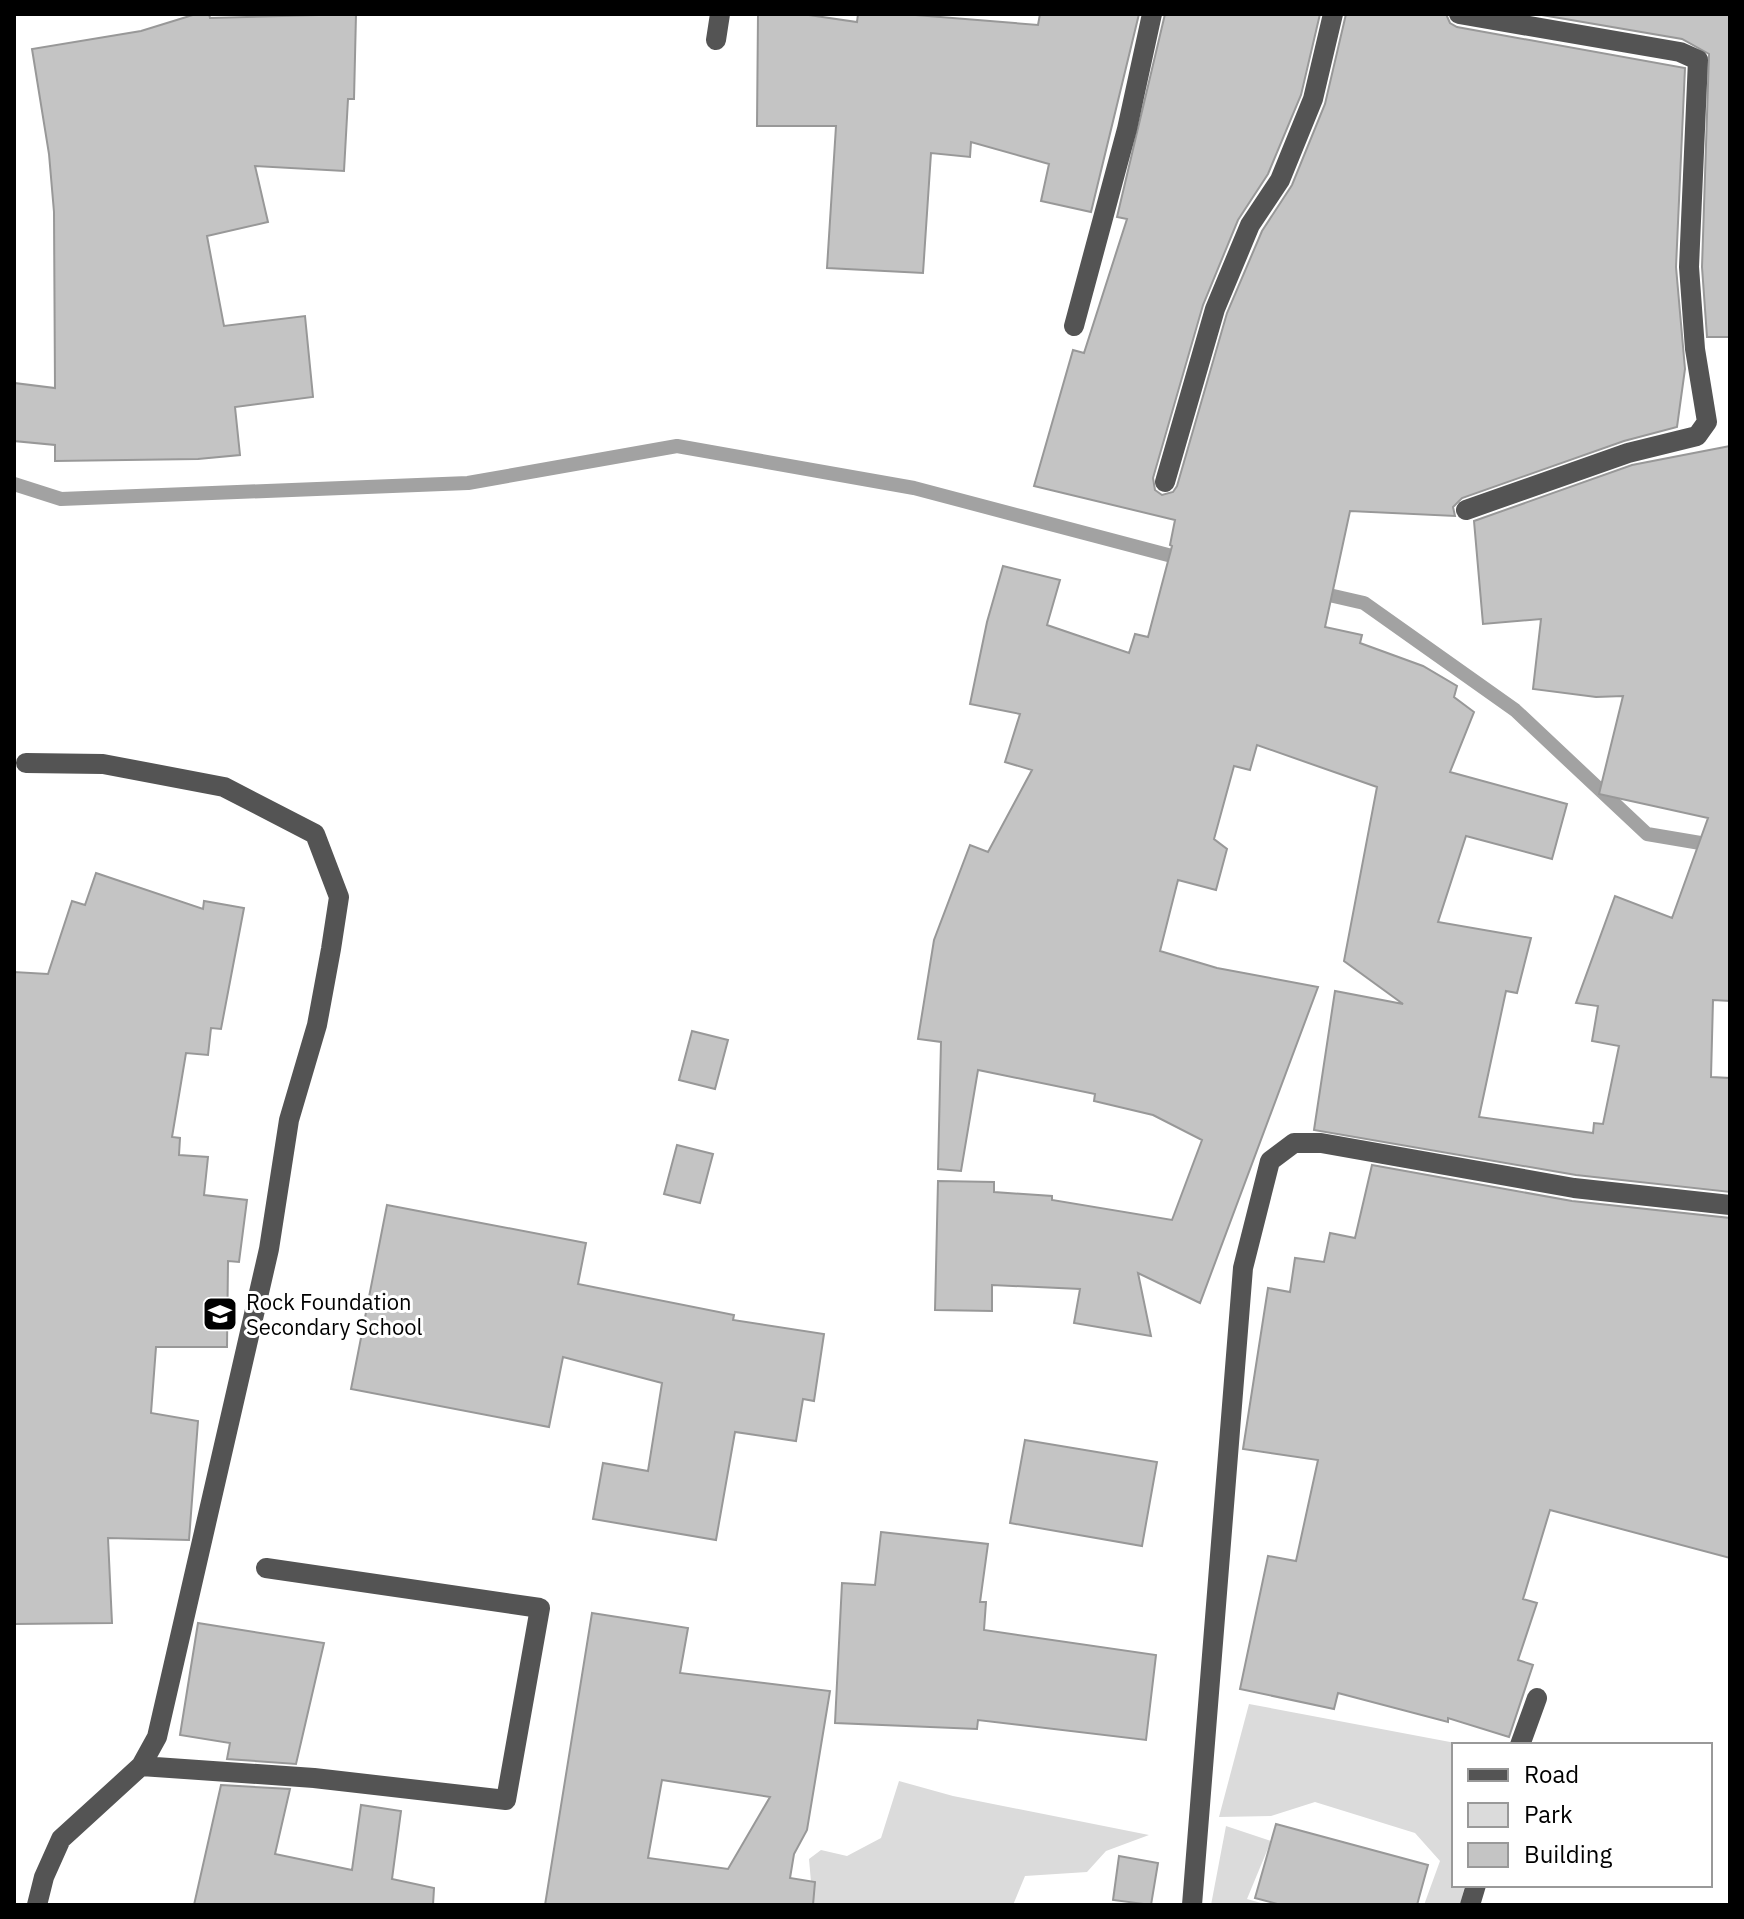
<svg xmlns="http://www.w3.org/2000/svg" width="1744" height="1919" font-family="'IBM Plex Sans',sans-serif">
	<rect width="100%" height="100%" fill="#fff"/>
	<!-- green -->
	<path fill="#dbdbdb" d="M1249,1704l217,41h-12v140h11l-5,20h-36l16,-44 -25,-28 -100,-31 -44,14 -52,1z
		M899,1781l54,15 196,39 -43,16 -19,21 -62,4 -12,29h-200l-4,-46 12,-9 26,6 34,-18z
		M1226,1826l45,15 -24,58 21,6h-57z"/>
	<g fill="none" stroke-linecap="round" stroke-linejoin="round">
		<!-- stream -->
		<path stroke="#a2a2a2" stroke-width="14" d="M14,484l47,15 407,-16 209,-37 237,42 273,72
			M1316,592l48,11 151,107 132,124 83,14"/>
	</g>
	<!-- building -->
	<path fill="#c4c4c4" stroke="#989898" stroke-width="2" fill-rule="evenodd" d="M196,14h13l1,4 146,-4 -2,85h-6l-4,72 -89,-5 13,56 -61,14 17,90 81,-10 8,81 -78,10 5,48 -42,4 -143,2v-16l-41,-4v-58l41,5 -1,-176 -5,-58 -17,-105 109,-18z
		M758,14h44l55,8 1,-8h45l135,11 2,-11h99l-48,198 -50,-11 8,-37 -78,-22 -1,15 -39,-4 -8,120 -96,-5 9,-142h-79z
		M1165,14h155l-19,81 -33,79 -30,46 -35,85 -50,173 2,12 7,5 11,-3 4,-6 50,-173 35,-82 30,-46 33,-81 21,-90h100l4,9 7,4 228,41 -9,199 9,102 -8,58 -53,14 -162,57 -9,9 2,9 -105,-5 -25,116 37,8 -2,8 63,23 34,20 -3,11 20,15 -24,60 117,32 -15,55 -86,-23 -28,86 93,16 -14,55 -11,-2 -27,126 114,16 1,-10 9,1 16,-78 -27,-5 6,-35 -22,-3 39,-107 57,22 36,-100 -109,-24 24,-98 -27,1 -63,-8 8,-70 -58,5 -9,-103 158,-56 98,-19v555l-17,-1 -2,77 19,1v114l-154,-17 -262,-45 21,-139 68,13 -59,-43 33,-174 -120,-42 -7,25 -16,-4 -20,73 13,10 -11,41 -38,-10 -18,71 57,17 101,19 -118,316 -62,-30 13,63 -77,-13 6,-34 -88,-4v26l-57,-1 3,-129 56,1v10l58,4v4l120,20 30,-80 -49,-25 -59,-14 1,-7 -117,-24 -17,101 -23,-2 3,-127 -23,-3 16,-99 36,-95 18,7 44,-82 -27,-8 15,-48 -50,-10 17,-82 16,-56 57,14 -13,45 82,28 6,-19 13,3 24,-91 -2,-1 5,-25 -141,-34 39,-136 11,3 43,-134 -10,-2z
		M1536,14l194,1v322h-23l-5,-70 7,-213 -27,-15z
		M96,873l107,36 1,-8 40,7 -23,121 -10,-1 -3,27 -22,-2 -14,84 8,1 -1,17 29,2 -4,38 43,5 -8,62 -11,-1 -1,86h-71l-5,66 47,8 -9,119 -81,-2 4,85 -98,1v-652l34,2 24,-73 13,4z
		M692,1031l36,9 -13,49 -36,-9z
		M677,1145l36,9 -13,49 -36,-9z
		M1372,1165l200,36 158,17v340l-180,-48 -27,89 14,4 -19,57 15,5 -24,72 -61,-19v4l-110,-29 -4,16 -94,-20 28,-133 28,5 22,-101 -75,-11 25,-161 22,4 5,-34 29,4 6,-29 25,5z
		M387,1205l199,38 -8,41 156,31 -1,5 91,14 -10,67 -11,-2 -7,42 -61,-9 -19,108 -123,-21 10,-56 45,8 14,-88 -99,-26 -14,70 -198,-38z
		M1025,1440l132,22 -15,84 -132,-23z
		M881,1532l107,12 -8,58h6l-2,28 172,25 -10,85 -168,-20 -1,9 -142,-6 7,-140 33,2z
		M592,1613l96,15 -8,45 150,18 -23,139 -13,24 -4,24 25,4 -2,23h-268zM662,1780l108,17 -42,72 -80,-11z
		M198,1623l126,20 -28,121 -69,-5 3,-16 -50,-8z
		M221,1785l69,4 -15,65 77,16 9,-65 40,6 -9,68 42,9 -1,17h-239z
		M1276,1824l152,41 -11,40h-136l-26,-7z
		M1119,1856l39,7 -7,42 -38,-5z"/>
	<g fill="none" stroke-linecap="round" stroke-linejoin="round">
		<!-- minor -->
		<path stroke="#545454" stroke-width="20" d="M1459,14l221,38 18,8 -9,207 6,82 12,73 -10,14 -69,17 -162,57
			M716,40l4,-26
			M1074,326l53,-197 25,-115
			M1165,482l50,-173 35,-84 30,-45 33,-81 20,-85
			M26,763l77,1 121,23 91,47 24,63 -8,52 -14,76 -28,95 -20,129 -112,488 -16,29 -80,73 -17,38 -7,28
			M1520,1745l17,-47
			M141,1766l173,12 192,22 34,-192 -274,-40
			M1192,1905l51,-637 27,-107 24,-18h27l253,45 156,17
			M1470,1905l6,-20"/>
	</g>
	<!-- icons -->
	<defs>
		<symbol id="school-square" viewBox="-11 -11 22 22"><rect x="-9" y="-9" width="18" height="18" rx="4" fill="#000" stroke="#fff"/><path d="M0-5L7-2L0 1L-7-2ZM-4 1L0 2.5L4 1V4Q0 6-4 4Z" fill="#fff"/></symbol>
	</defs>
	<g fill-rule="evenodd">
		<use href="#school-square" x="200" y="1294" width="40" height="40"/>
	</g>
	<g text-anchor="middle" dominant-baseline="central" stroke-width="6" stroke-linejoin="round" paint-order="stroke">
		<!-- poi labels -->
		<g font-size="22" fill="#000" stroke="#fff" text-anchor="start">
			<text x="246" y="1301">Rock Foundation<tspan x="246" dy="25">Secondary School</tspan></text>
		</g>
	</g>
	<!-- border -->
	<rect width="1744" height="1919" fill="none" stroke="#000000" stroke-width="32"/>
	<!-- legend -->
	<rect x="1452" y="1743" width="260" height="144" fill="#ffffff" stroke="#999999" stroke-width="2"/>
	<rect x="1468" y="1769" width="40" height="12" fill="#545454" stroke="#999999" stroke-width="2"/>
	<text x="1524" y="1783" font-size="24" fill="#000000">Road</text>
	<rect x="1468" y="1803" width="40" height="24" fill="#dbdbdb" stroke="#999999" stroke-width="2"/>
	<text x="1524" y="1823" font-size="24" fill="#000000">Park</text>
	<rect x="1468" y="1843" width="40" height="24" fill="#c4c4c4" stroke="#999999" stroke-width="2"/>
	<text x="1524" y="1863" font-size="24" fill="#000000">Building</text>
</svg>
